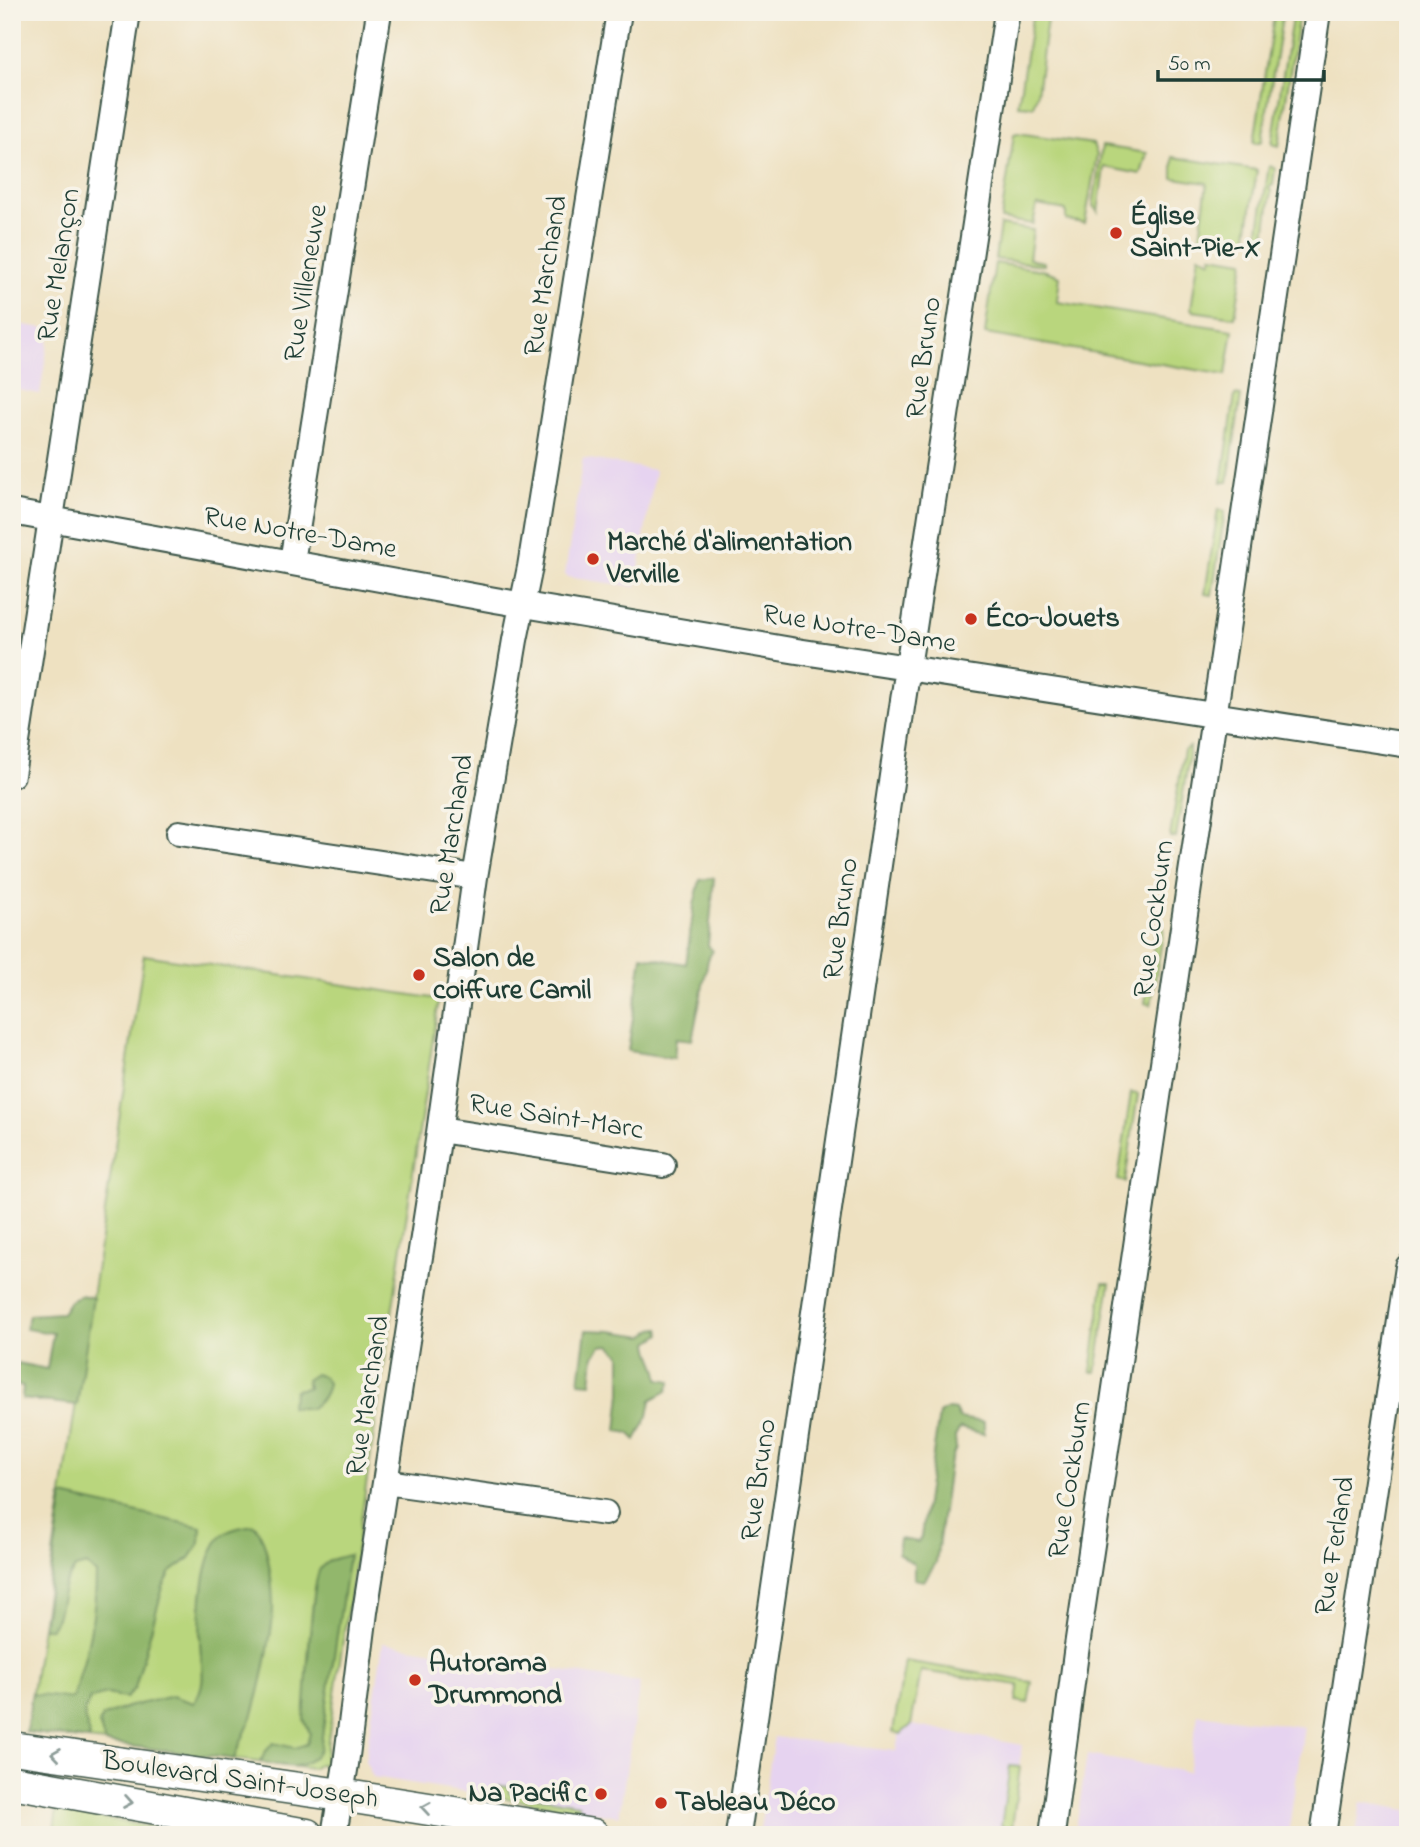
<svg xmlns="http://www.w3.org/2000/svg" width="1420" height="1847" font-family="'Indie Flower',sans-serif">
	<rect width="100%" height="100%" fill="#f7f3e8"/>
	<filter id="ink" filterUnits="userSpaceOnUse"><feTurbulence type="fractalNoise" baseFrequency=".0143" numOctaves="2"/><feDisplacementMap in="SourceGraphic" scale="14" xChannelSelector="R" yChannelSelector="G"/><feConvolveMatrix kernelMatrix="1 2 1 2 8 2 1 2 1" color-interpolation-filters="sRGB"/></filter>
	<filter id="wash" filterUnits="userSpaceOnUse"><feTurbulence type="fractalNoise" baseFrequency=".00686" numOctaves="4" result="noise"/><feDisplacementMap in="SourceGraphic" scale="28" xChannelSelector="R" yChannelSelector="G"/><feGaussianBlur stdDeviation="1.57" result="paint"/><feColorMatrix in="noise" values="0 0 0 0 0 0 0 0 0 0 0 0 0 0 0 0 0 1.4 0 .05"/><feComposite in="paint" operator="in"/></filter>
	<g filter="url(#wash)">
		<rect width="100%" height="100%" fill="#eee1c1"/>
		<!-- built -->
		<path fill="#e6d3f0" d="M12,323l38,6 -10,65 -28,-5z
			M583,458l72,12 -19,117 -69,-10 -2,-3z
			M383,1643l257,40 -21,133 -246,-39 -8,-16z
			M1198,1714l106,13 -16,108h-213l12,-80 101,17z
			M901,1723l121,22 -12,90h-248l-2,-5 14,-93 122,14z
			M1361,1802l47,8v25h-52z"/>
		<!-- green -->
		<path fill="#b9d67d" stroke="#6c8a58" stroke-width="2" d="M1033,12h15l-11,82 -4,12 -15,-1z
			M1274,16l8,2 -20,123 -6,2 -2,-1z
			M1292,18l6,1 -19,127 -7,-2z
			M1017,133l76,11 4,11 -12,68 -19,-3v-10l-29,-5 -4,19 -32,-5 13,-85z
			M1102,146l45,7 -6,21 -37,-7 -6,45 -5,-6z
			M1173,157l84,13 -11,71 -29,-5h-17l7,-53 -34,-5z
			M1269,166l6,1 -2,18 -4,2 2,5 -7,51 -7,-1z
			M1000,225l33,5 -4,29 15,3v3l-49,-6z
			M1199,255l12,6 1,-5 32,5 -9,56 -42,-6 -2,-3z
			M995,263l48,7 17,6 -3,26 176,28 -7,45 -241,-41z
			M1235,395l6,1 -13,86h-6z
			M1218,509l7,2 -13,84 -7,-1z
			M1189,747v8l-13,83 -6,-1 14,-87z
			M1157,927l7,1 -13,77 -6,-2z
			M144,955l295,44 -115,767 -4,-2 -8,5 -286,-37z
			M1131,1093l7,1 -13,88 -7,-2z
			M1103,1283h7l-14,89h-5z
			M905,1661l127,21 -4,21 -12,-2 3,-16 -98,-14 -10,54 -10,9 -8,-2z
			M1010,1766l10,1 -8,61 -11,-2z
			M500,1786l9,1v6l70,11 -1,6 -80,-13z
			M57,1809l134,26h-138z"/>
		<!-- forest -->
		<path fill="#92b76c" stroke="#587a50" stroke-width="2" d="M714,878l-6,67 4,6 -4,9 -16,80 -16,-2 -2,20 -46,-7 14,-95 44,8 8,-59 6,-25z
			M81,1295l12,3 -16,107 -55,-6 1,-13 -11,-1v-12l3,-1 2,-9 30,6 6,-36 -27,-4 3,-14 33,-2 8,-12z
			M660,1328l1,6 -12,8c0,13 11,25 10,37l12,2 -4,10 -16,9 -3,16 -12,24 -7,-7 -12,-2 4,-38v-38l-11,-10 -9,1 -7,10 -3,27 -12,-1 7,-52 25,1 33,5 10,-7z
			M315,1374l9,3 4,6c-2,13 -8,18 -18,26l-20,-2 5,-17 13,-2 -2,-8z
			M948,1409l7,1 4,8 25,4v12l-24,-6 -5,9 1,11 -7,17 -13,98 -12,18 -10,-2v-15l-16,-11 2,-14 18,3 3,-5 18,-123z
			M63,1496l138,31 -1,16 -10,15 -19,14 -8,15 -28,101 -9,10 -20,-4 -16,5 -6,13 6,28 -64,-8 6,-38 40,5c14,-40 24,-82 24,-125l-9,-9 -12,3 -10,16 -8,34 -6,10h-8z
			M254,1525c16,15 21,77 18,99 -4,28 -11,64 -19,90 -5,15 -14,29 -19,45l-129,-16 -6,-19 3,-7 25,-10 45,-11 22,7c15,-24 6,-37 6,-63 0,-27 2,-87 23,-105 8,-7 21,-8 31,-10z
			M349,1555l-29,195c-18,24 -34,16 -60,12l6,-11 7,-8 22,5 12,-4 3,-11 -6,-13c2,-24 7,-138 16,-151 7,-10 18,-11 29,-14z"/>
	</g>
	<g filter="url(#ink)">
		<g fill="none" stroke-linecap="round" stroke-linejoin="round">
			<defs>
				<path id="minor" d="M12,512l483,88 302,51 611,94
					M292,562l87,-550
					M12,775l116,-763
					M179,833l296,44
					M440,1130l223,35
					M386,1482l219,31
					M334,1835l12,-71 19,-152 72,-465 38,-270 40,-237 15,-73 89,-555
					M738,1835l164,-1128 105,-695
					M1052,1835l24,-182 242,-1641
					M1323,1835l85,-568"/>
				<path id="major" d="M12,1748l329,47 252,40
					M12,1782l295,53"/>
			</defs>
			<!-- minor casing -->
			<use href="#minor" stroke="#3e5649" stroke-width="28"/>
			<!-- major casing -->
			<use href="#major" stroke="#3e5649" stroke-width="35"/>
			<!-- minor -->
			<use href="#minor" stroke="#fff" stroke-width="24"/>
			<!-- major -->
			<use href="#major" stroke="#fff" stroke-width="32"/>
		</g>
		<!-- one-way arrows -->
		<defs><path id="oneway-chevron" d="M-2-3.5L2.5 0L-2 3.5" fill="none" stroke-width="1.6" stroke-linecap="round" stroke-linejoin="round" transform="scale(1.75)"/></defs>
		<g stroke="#8f9e9a">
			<use href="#oneway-chevron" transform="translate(56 1754) rotate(-172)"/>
			<use href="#oneway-chevron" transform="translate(128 1802) rotate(10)"/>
			<use href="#oneway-chevron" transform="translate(426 1808) rotate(-171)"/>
		</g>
	</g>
	<!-- markers -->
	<g fill="#c8321e" stroke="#f7f3e8" stroke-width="2.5">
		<circle cx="1116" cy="233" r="7"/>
		<circle cx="593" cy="559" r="7"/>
		<circle cx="971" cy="619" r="7"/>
		<circle cx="419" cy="975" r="7"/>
		<circle cx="415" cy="1680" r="7"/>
		<circle cx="601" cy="1794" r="7"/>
		<circle cx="661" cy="1803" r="7"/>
	</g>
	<g text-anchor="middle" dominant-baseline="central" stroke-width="7" stroke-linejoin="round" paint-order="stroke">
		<!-- poi labels -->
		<g font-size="28" font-weight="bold" fill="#1f3d34" stroke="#f7f3e8" text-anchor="start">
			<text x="1130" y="217">Église<tspan x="1130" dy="32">Saint-Pie-X</tspan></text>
			<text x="607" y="543">Marché d'alimentation<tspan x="607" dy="32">Verville</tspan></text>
			<text x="985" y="619">Éco-Jouets</text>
			<text x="433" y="959">Salon de<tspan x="433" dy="32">coiffure Camil</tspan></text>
			<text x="429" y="1664">Autorama<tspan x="429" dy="32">Drummond</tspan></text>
			<text x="587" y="1794" text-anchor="end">Na Pacific</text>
			<text x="675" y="1803">Tableau Déco</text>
		</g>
		<!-- street labels -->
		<g font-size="28" fill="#1f3d34" stroke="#f7f3e8">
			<text transform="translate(60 265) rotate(-81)">Rue Melançon</text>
			<text transform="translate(547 276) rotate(-81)">Rue Marchand</text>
			<text transform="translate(307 283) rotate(-81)">Rue Villeneuve</text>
			<text transform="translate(925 358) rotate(-82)">Rue Bruno</text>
			<text transform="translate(300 534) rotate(10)">Rue Notre-Dame</text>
			<text transform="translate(859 630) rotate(9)">Rue Notre-Dame</text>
			<text transform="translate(453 835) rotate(-81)">Rue Marchand</text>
			<text transform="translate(842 919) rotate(-82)">Rue Bruno</text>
			<text transform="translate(1155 919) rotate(-82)">Rue Cockburn</text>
			<text transform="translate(556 1118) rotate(9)">Rue Saint-Marc</text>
			<text transform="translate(369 1396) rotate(-81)">Rue Marchand</text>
			<text transform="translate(760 1480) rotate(-82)">Rue Bruno</text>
			<text transform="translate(1071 1480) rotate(-81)">Rue Cockburn</text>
			<text transform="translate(1336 1546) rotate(-81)">Rue Ferland</text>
			<text transform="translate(240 1781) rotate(8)">Boulevard Saint-Joseph</text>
		</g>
	</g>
	<!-- margin -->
	<rect width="1420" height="1847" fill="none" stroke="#f7f3e8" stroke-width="42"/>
	<!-- scale -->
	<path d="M1158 70v10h166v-10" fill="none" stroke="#1f3d34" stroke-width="3.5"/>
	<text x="1168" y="70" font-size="21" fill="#1f3d34" stroke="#f7f3e8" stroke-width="5" paint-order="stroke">50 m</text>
</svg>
